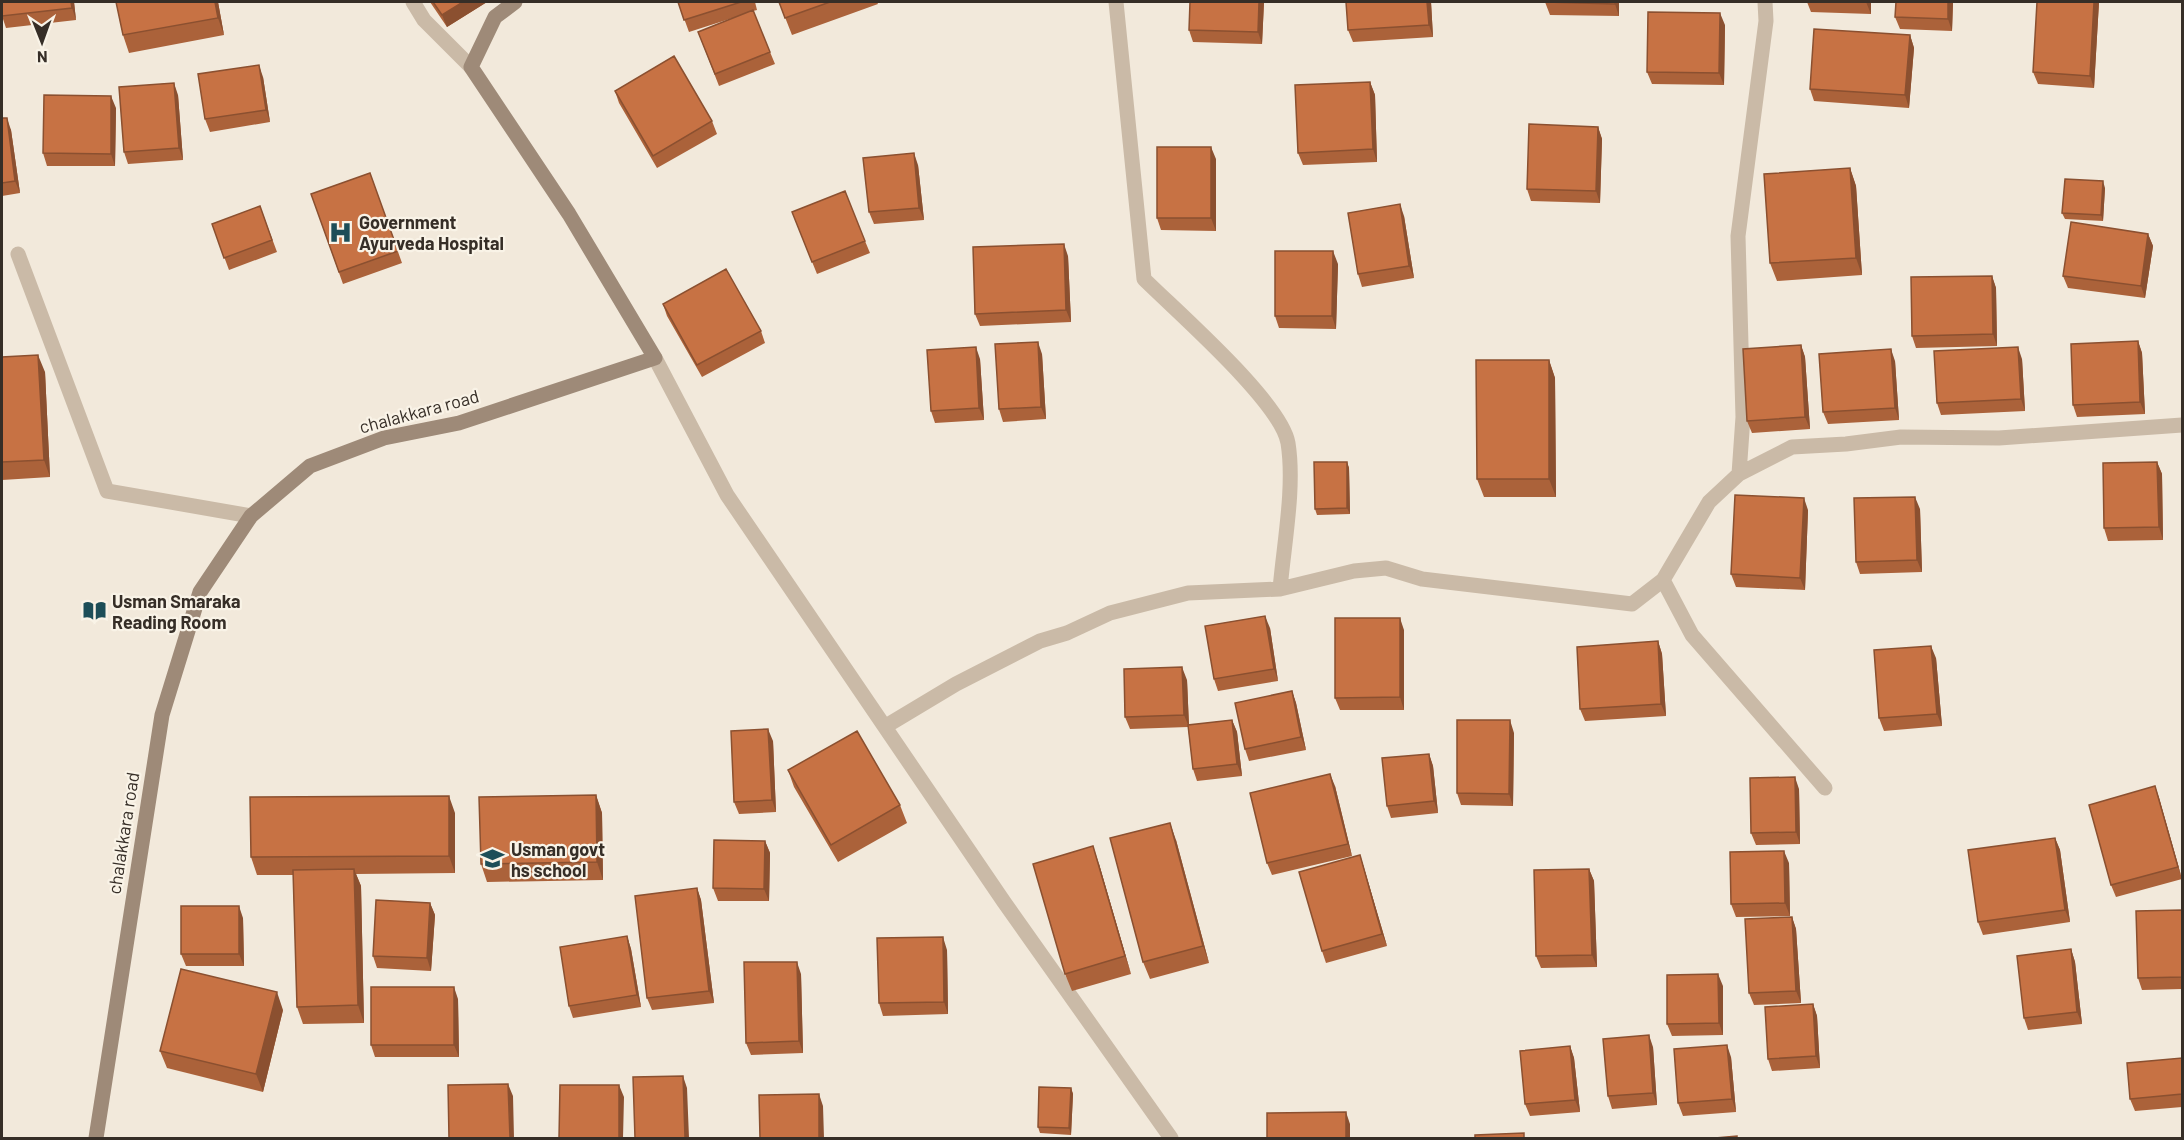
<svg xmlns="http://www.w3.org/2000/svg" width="2184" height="1140" font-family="Barlow,sans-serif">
	<rect width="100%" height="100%" fill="#f2e9db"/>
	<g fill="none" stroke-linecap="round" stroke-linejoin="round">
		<!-- minor -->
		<path stroke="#cabaa7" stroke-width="15" d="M413,2l11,18 47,47
			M1116,2l28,277c32,32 137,123 144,164 7,44 -4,100 -8,146
			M18,254l89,237 144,25
			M655,358l72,137 277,407 167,236
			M1739,474l53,-27 54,-3 55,-7 98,1 183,-13
			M1663,580l29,55 133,153
			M886,726l70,-42 84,-43 27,-8 43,-20 78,-20 92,-4 74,-18 32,-3 36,11 210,25 31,-24 46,-78 30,-28 4,-57 -5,-181 28,-215 -1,-19"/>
		<!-- secondary -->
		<path stroke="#9e8a78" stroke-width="15" d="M96,1138l66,-423 38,-123 51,-76 59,-50 74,-28 75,-15 196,-65 -86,-144 -98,-147 24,-50 20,-15"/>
	</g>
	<!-- wall -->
	<path fill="#ab623a" d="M74,2l2,18 -70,8 -4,-12z
		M116,2h102l6,33 -95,18 -6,-18z
		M430,2h57l-40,25z
		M678,2h77l2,8 -4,1 22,53 -56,22 -21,-54 44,-17 -53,17z
		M779,2h98l1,2 -86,31z
		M1264,2l-2,42 -69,-2 -4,-12z
		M1431,2l2,35 -80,5 -5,-12z
		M1545,2h74v14l-69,-1z
		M1807,2h64v12l-60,-2z
		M1896,2h57l-1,29 -52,-2 -5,-12z
		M2099,2l-5,86 -56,-4 -5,-12z
		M1725,25l-1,60 -72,-1 -5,-12z
		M1910,35l4,13 -5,60 -95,-7 -4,-12z
		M263,77l7,45 -60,10 -5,-13z
		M1370,82l5,13 2,67 -74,3 -5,-12z
		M615,91l97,30 5,13 -60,34 -38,-65z
		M178,95l5,65 -55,4 -4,-12z
		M116,108l-1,58h-68l-4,-13z
		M2,118l9,12 9,63 -18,3z
		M1598,127l4,12 -2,64 -69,-2 -4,-12z
		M1216,159v72l-55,-1 -4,-12z
		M918,165l6,55 -50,4 -5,-12z
		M1850,168l6,18 6,89 -85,6 -7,-18z
		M370,173l32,90 -59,21 -32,-90z
		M2105,188l-2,33 -38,-2 -3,-6z
		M260,206l17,46 -48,18 -17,-46z
		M792,212l73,29 5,12 -53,21z
		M1404,216l10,62 -52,9 -4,-13z
		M2148,234l5,12 -8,52 -77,-10 -5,-12z
		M1068,256l3,66 -91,4 -5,-12z
		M1338,264l-2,65 -57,-1 -4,-12z
		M1992,276l4,12 1,58 -81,2 -4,-12z
		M663,304l98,27 4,12 -63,34 -35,-61z
		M2138,341l4,12 3,61 -68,3 -4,-12z
		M1801,345l4,12 5,72 -58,4 -5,-12z
		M1042,354l4,65 -43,3 -4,-13z
		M2,357l43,15 5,105 -48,3z
		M980,359l4,61 -49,3 -4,-12z
		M2022,359l3,52 -84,4 -4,-12z
		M1549,360l6,18 1,119h-72l-7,-18z
		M1895,361l4,59 -71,4 -5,-12z
		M1347,462l2,6 1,46 -33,1 -2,-6z
		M2157,462l5,12 1,66 -55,1 -4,-13z
		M1920,509l2,63 -62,2 -4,-12z
		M1808,510l-3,80 -69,-3 -5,-13z
		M1270,628l8,53 -60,10 -4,-12z
		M1404,630v80h-64l-5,-12z
		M1658,641l4,13 4,62 -81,5 -5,-12z
		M1936,658l6,68 -58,5 -5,-13z
		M1187,680l2,45 43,-5 5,12 5,44 -45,5 -4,-12 -5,-42 -58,2 -5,-12z
		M1292,691l4,12 10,47 -57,11 -4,-12z
		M1514,733l-1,73 -52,-1 -4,-12z
		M773,741l3,71 -37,2 -5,-12z
		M1429,754l4,12 5,47 -47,5 -4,-12z
		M788,770l112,35 7,18 -69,39 -44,-75z
		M1335,786l17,70 -80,19 -5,-12z
		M2155,786l4,12 23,81 -66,18 -5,-12z
		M1799,789l1,55 -44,1 -5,-12z
		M596,795l6,18 1,67 -116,2 -6,-18z
		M455,813v60l-99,1 5,12 3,137 -61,1 -6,-17 -4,-132h-36l-6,-18z
		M2055,838l5,12 10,72 -87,13 -5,-13z
		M1176,840l33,123 -59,16 -7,-17z
		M765,841l5,12 -1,48h-51l-5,-13z
		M1360,855l4,13 23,78 -61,17 -4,-12z
		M1789,863l1,53 -54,1 -5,-13z
		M1099,864l32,110 -59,17 -7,-17z
		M1589,869l5,12 3,86 -56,1 -5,-12z
		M697,888l4,12 13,103 -62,7 -5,-12z
		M430,903l5,12 -4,56 -54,-3 -4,-12z
		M2182,910v79l-40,1 -4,-12z
		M1792,917l4,12 5,74 -47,2 -5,-12z
		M243,918l1,48h-58l-5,-12z
		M627,936l4,13 10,58 -68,11 -4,-12z
		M2071,949l4,13 7,62 -54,6 -4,-12z
		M947,950l1,64 -65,2 -4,-13z
		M801,974l2,79 -52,2 -5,-12z
		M1723,986v49l-51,1 -5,-12z
		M458,999l1,58h-84l-4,-12z
		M1813,1004l4,12 3,52 -48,3 -4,-12z
		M283,1010l-20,82 -96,-24 -7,-17z
		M1570,1046l4,12 6,54 -50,4 -5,-12z
		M1653,1047l4,58 -45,4 -4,-13z
		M1731,1057l5,55 -53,4 -5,-13z
		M2182,1058v49l-47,4 -5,-12z
		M1071,1088l2,6 -2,41 -31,-2 -2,-6z"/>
	<!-- shaded-wall -->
	<path fill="#8b5030" d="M71,2h3l2,18 -4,-12z
		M215,2h3l6,33 -6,-17z
		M463,2h24l-40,25 -5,-12z
		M1259,2h5l-2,42 -4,-12z
		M1427,2h4l2,35 -4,-12z
		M1615,2h4v14l-4,-12z
		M1866,2h5v12z
		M1948,2h5l-1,29 -4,-12z
		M2094,2h5l-5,86 -4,-12z
		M1720,13l5,12 -1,60 -5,-12z
		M1910,35l4,13 -5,60 -4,-13z
		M259,65l4,12 7,45 -4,-12z
		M1370,82l5,13 2,67 -4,-13z
		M174,83l4,12 5,65 -4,-12z
		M111,96l5,12 -1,58 -4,-12z
		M7,118l4,12 9,63 -5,-12z
		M1598,127l4,12 -2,64 -4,-12z
		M1211,147l5,12v72l-5,-13z
		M914,153l4,12 6,55 -5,-12z
		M1850,168l6,18 6,89 -6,-17z
		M2103,181l2,7 -2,33 -2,-6z
		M1400,204l4,12 10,62 -5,-12z
		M2148,234l5,12 -8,52 -4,-12z
		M1064,244l4,12 3,66 -5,-12z
		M1333,251l5,13 -2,65 -4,-13z
		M1992,276l4,12 1,58 -4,-12z
		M2138,341l4,12 3,61 -5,-12z
		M1038,342l4,12 4,65 -5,-12z
		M1801,345l4,12 5,72 -5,-12z
		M976,347l4,12 4,61 -5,-12z
		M2018,347l4,12 3,52 -4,-12z
		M1891,349l4,12 4,59 -4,-12z
		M38,355l7,17 5,105 -6,-17z
		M1549,360l6,18 1,119 -7,-18z
		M1347,462l2,6 1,46 -3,-6z
		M2157,462l5,12 1,66 -4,-13z
		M1915,497l5,12 2,63 -5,-12z
		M1804,498l4,12 -3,80 -5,-12z
		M1265,616l5,12 8,53 -4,-12z
		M1400,618l4,12v80l-4,-13z
		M1658,641l4,13 4,62 -5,-12z
		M1931,646l5,12 6,68 -5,-12z
		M1182,667l5,13 2,47 -5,-12z
		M1292,691l4,12 10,47 -5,-13z
		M1232,720l5,12 5,44 -5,-12z
		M1510,720l4,13 -1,73 -4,-12z
		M768,729l5,12 3,71 -4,-12z
		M1429,754l4,12 5,47 -4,-12z
		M1330,774l5,12 17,70 -4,-12z
		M1795,777l4,12 1,55 -4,-12z
		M2155,786l4,12 23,81 -4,-12z
		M596,795l6,18 1,67 -6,-18z
		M449,796l6,17v60l-6,-17z
		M1170,823l6,17 33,123 -6,-17z
		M2055,838l5,12 10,72 -5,-12z
		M765,841l5,12 -1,48 -5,-12z
		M1093,846l6,18 32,110 -6,-18z
		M1784,851l5,12 1,53 -5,-13z
		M1360,855l4,13 23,78 -5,-12z
		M354,869l7,17 3,137 -6,-18z
		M1589,869l5,12 3,86 -5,-12z
		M697,888l4,12 13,103 -5,-12z
		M430,903l5,12 -4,56 -4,-13z
		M239,906l4,12 1,48 -5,-12z
		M1792,917l4,12 5,74 -5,-12z
		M627,936l4,13 10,58 -4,-12z
		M943,937l4,13 1,64 -4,-12z
		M2071,949l4,13 7,62 -5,-12z
		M797,962l4,12 2,79 -4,-12z
		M1718,974l5,12v49l-4,-12z
		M454,987l4,12 1,58 -5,-12z
		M277,992l6,18 -20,82 -7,-18z
		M1813,1004l4,12 3,52 -4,-12z
		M1649,1035l4,12 4,58 -4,-12z
		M1727,1045l4,12 5,55 -4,-13z
		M1570,1046l4,12 6,54 -5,-12z
		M683,1076l4,12 2,50h-4z
		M508,1084l5,12 1,42h-4z
		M619,1085l5,12 -1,41h-4z
		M1071,1088l2,6 -2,41 -2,-7z
		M819,1094l4,12 1,32h-5z
		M1346,1112l4,12v14h-4z"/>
	<!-- building -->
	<path fill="#c77244" stroke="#8b5030" stroke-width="1.5" d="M2,2h69l1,6 -70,8z
		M116,2h99l3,16 -95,17z
		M433,2h30l-21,13z
		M678,2h63l-57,18z
		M779,2h51l-45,16z
		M1190,2h69l-1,30 -69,-2z
		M1346,2h81l2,23 -81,5z
		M1545,2h70v2z
		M1896,2h52v17l-53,-2z
		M2037,2h57l-4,74 -57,-4z
		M753,10l17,42 -55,22 -17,-42z
		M1648,12l72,1 -1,60 -72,-1z
		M1814,29l96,6 -5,60 -95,-6z
		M674,56l38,65 -59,35 -38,-65z
		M259,65l7,45 -61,9 -7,-45z
		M1370,82l3,67 -75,4 -3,-68z
		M174,83l5,65 -55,4 -5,-65z
		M44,95l67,1v58l-68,-1z
		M2,118h5l8,63 -13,2z
		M1529,124l69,3 -2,64 -69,-2z
		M1157,147h54v71h-54z
		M914,153l5,55 -50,4 -6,-54z
		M1850,168l6,90 -86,5 -6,-89z
		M370,173l28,78 -59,21 -28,-78z
		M2065,179l38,2 -2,34 -39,-2z
		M845,191l20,50 -53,21 -20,-50z
		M1400,204l9,62 -51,8 -10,-61z
		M260,206l12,34 -48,18 -12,-34z
		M2071,222l77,12 -7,52 -78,-10z
		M1064,244l2,66 -91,4 -2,-67z
		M1275,251h58l-1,65h-57z
		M726,269l35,62 -64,34 -34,-61z
		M1992,276l1,58 -81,2 -1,-59z
		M2138,341l2,61 -67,3 -2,-61z
		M1038,342l3,65 -42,2 -4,-65z
		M1801,345l4,72 -58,4 -4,-72z
		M976,347l3,61 -48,3 -4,-61z
		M2018,347l3,52 -84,4 -3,-52z
		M1891,349l4,59 -72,4 -4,-58z
		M38,355l6,105 -42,2v-105z
		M1476,360h73v119h-72z
		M1314,462h33v46l-32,1z
		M2157,462l2,65 -55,1 -1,-65z
		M1735,495l69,3 -4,80 -69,-4z
		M1915,497l2,63 -61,2 -2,-64z
		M1265,616l9,53 -60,10 -9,-53z
		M1335,618h65v79l-65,1z
		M1658,641l3,63 -81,5 -3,-62z
		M1931,646l6,68 -58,4 -5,-68z
		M1182,667l2,48 -59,2 -1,-48z
		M1292,691l9,46 -56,12 -10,-46z
		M1232,720l5,44 -44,5 -5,-44z
		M1457,720h53l-1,74 -52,-1z
		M768,729l4,71 -38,2 -3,-71z
		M857,731l43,74 -69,40 -43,-75z
		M1429,754l5,47 -47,5 -5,-48z
		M1330,774l18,70 -81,19 -17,-70z
		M1795,777l1,55 -45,1 -1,-55z
		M2155,786l23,81 -67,18 -22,-80z
		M596,795l1,67 -116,2 -2,-67z
		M449,796v60l-198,1 -1,-60z
		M1170,823l33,123 -60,16 -33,-124z
		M2055,838l10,72 -87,12 -10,-72z
		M714,840l51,1 -1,48 -51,-1z
		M1093,846l32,110 -60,18 -32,-110z
		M1784,851l1,52 -54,1 -1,-52z
		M1360,855l22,79 -60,17 -23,-79z
		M354,869l4,136 -61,2 -4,-137z
		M1589,869l3,86 -56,1 -2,-86z
		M697,888l12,103 -62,7 -12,-102z
		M376,900l54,3 -3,55 -54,-2z
		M181,906h58v48h-58z
		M2182,910v67l-44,1 -2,-67z
		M1792,917l4,74 -47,2 -4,-74z
		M627,936l10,59 -68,11 -9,-59z
		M943,937l1,65 -65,1 -2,-65z
		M2071,949l6,63 -53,6 -7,-62z
		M744,962h53l2,79 -53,2z
		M181,969l96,23 -21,82 -96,-23z
		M1718,974l1,49 -52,1v-49z
		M371,987h83v58h-83z
		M1813,1004l3,52 -48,3 -3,-52z
		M1649,1035l4,58 -45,3 -5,-57z
		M1727,1045l5,54 -54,4 -4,-54z
		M1570,1046l5,54 -50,4 -5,-53z
		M2182,1058v36l-52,5 -3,-36z
		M683,1076l2,62h-50l-2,-61z
		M508,1084l2,54h-61l-1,-53z
		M560,1085h59v53h-60z
		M1039,1087l32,1 -2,40 -31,-1z
		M819,1094v44h-59l-1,-43z
		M1346,1112v26h-79v-25z
		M1524,1133v5h-49v-3z
		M1737,1136v2h-22z"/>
	<!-- icons -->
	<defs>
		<symbol id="hospital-bare" viewBox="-9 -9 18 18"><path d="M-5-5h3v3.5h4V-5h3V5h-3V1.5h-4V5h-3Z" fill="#1d4e58" stroke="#f9f3e7" stroke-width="2.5" paint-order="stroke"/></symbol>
		<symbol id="library-bare" viewBox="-9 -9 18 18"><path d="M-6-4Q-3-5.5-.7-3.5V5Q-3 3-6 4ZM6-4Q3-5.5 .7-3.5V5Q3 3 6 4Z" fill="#1d4e58" stroke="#f9f3e7" stroke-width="2.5" paint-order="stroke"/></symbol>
		<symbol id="school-bare" viewBox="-9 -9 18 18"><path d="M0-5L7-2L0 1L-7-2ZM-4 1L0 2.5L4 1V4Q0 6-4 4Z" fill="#1d4e58" stroke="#f9f3e7" stroke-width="2.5" paint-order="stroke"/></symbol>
	</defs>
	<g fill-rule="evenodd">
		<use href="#hospital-bare" x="324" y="216" width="33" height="33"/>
		<use href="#library-bare" x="78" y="594" width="33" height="33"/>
		<use href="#school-bare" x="476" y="842" width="33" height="33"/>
	</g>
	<g text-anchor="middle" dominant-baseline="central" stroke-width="4.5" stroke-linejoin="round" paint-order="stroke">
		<!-- poi labels -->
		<g font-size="18" font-weight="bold" fill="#362e27" stroke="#f9f3e7" text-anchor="start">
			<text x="359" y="222">Government<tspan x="359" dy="21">Ayurveda Hospital</tspan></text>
			<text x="112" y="601">Usman Smaraka<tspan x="112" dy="21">Reading Room</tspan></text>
			<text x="511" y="849">Usman govt<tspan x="511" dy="21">hs school</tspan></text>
		</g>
		<!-- street labels -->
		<g font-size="18" fill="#362e27" stroke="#f9f3e7">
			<text transform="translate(419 411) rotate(-15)">chalakkara road</text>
			<text transform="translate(123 833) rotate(-81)">chalakkara road</text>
		</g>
	</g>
	<!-- border -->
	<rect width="2184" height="1140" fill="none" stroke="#362e27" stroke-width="6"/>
	<!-- north arrow -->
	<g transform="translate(42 42) rotate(179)" stroke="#f9f3e7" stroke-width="4.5" paint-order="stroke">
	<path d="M0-4.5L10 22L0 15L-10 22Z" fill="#362e27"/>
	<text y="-9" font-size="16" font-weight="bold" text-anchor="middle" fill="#362e27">N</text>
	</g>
</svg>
